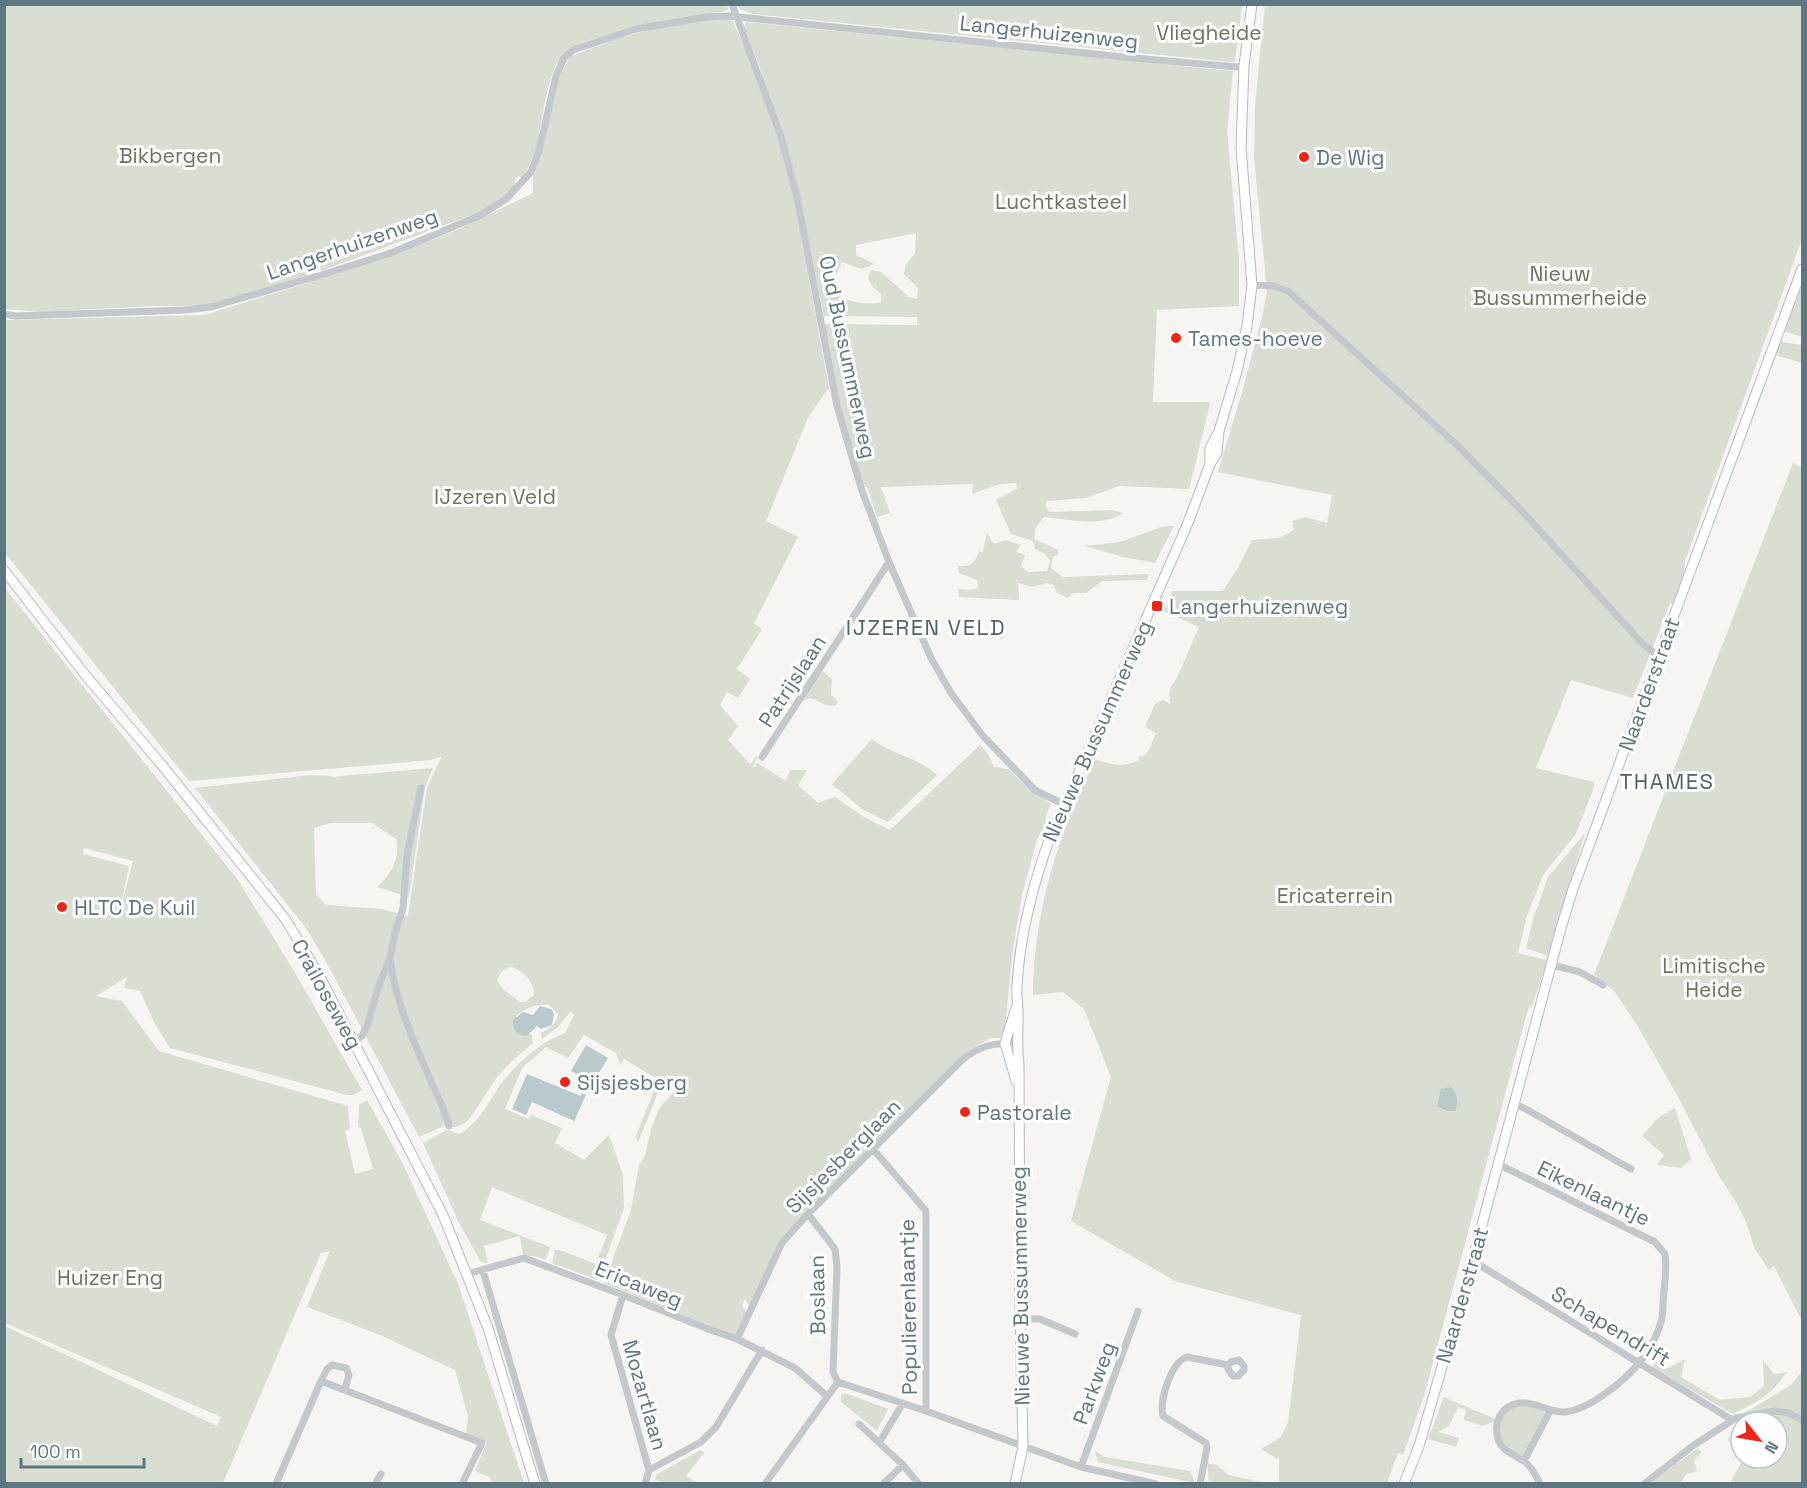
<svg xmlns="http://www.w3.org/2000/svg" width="1807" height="1488" font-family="'Space Grotesk',sans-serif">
	<rect width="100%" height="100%" fill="#f6f5f1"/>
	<!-- green -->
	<path fill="#d8ded2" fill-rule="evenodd" d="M727,4l1,5 -6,3 -25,4 -107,24 -20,8 -14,16 -4,10 -7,26 -8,48 -11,24 -5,6 -3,-2 -4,5 2,3c-7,13 -23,21 -36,28l-159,59 -1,-9 -7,3 1,8 -98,33h-61l-113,6 -37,-3 -1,-304z
		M736,5h506l-7,57h-4l-479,-48 -10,-4z
		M1265,5h537v234l-117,322 -1,15 -11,28 -3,-1 -37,95 -62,-18 -35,88 58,14v5l-18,47 -33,41 -16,41 -9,37 29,7 -2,3h2l-16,46 -1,-4 -5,15 -101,376 -21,59 -5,-2 -11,30h-112l4,-1v-22l-18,-11 20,-12 7,-15 13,-107 -126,-34 -104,-60 40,-144 -27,-68 -21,-17 -30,3c1,-87 25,-158 62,-236 17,6 27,9 44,1v-4l3,1 7,-7 7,-17 -11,-6 10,-23 8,-4 8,4c-3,-9 -2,-18 5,-24l23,-53 -35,-16 8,-20h51l16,-25 13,-26 27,-2 15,-8 -2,-9 13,-4 22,6 5,-28 -114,-23 25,-83 20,-76 4,-22 -13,-133 1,-53z
		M720,18l12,2 14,30 32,89 16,58 35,191 -15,20 -7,12 -41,101 32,16 -44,86 8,6 -25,40 13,10 -12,19 -11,-6 -7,13 18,21 -10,14 21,23 2,1 5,-8 2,1 -5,9 2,1 2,-4 29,18 4,-11h17l-9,15 20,18 17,-6 29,20 26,13 90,-85 8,9 6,13 14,2 23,21 20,14 -6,14 3,7 -11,14 -15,56 -9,54 -8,77 -5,12h-9l-23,13 -187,192 -32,63 -4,-7 -3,6 4,8 -12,23 -130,-53 27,-73 8,-45 5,-7 8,-32 8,-19 16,-17 -5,-3 -4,4 -9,1 -20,51 -2,-7 20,-50 8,-1v-2l-40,-24 -4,6 -4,-12 -32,-18 -16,23 -22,-11 -24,21 -17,41 24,10 2,-4 31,13 -7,15 29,17 25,-25 14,40 1,33 -26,72 -46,-17 3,-13h5l36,14 11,-29 -115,-48 -12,33 70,27 -4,13 -8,-3 -15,-2 -3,-19 -36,10 4,17 -7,-1 -22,-39 -36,-80 24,-13 12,4c22,-12 30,-34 44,-53 16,-19 38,-40 62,-48l9,-18 -3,-4 -14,17 -15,11 -1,-6c10,-5 15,-8 17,-19l-9,-9c-13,-1 -22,2 -33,11l11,20 4,-2 2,9 -22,19 -14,15 -26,40 -6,6 -9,4 -12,-1 -25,11 -90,-170 -23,-39 -111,-140 117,-13 19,1v1l102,-9 -8,19 -16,110 -32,-10c14,-13 24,-29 19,-48l-24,-16h-42l-16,5 2,66 10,11 56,4 26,7 19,-129 15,-31 -11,4 -242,21 -184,-228v-233l199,-5 110,-34 109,-38 34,-13 76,-37v-15l10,-29 16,-73 12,-20 45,-17 57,-16zM512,967c12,5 22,14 22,28l-9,7h-5l-16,-12 -7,-9c2,-9 7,-12 15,-14z
		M746,22l487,49 -6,60 12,128v47l-82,4 -4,92h56l1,2 -21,85 -70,-3 -33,12 -39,3 -2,5 5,6 63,-2 10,3c-21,15 -54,6 -79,4l-8,10 -2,12 24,11v5l-5,1 -2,12 12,9 86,-3 -2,6 -45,1 -16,12h-13l-5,5 -11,-5 -3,-8 -7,-2 -15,4 -14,-4 1,17 -60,-3 -1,-8 12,1 8,-2 -1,-8 -18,-7 -1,-7c14,0 16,-2 21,-14h4l4,-19 7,11 12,-4 15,5 -5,7 9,3 -4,11 7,6 19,-1 3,-10 -5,-7 -10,-5 -2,-8 -22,-7 -15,-34 21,-11 -1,-6 -16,1 -28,10 1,-10 -92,3 9,26 -13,4 -10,-30h-9l-37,-163 96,1v-8l-93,-1 -18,-89 -46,-159 -16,-41zM916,233l-1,21 -9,10 -2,10 14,14 -1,11 -8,-2 -28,-25 -10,-2 -3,8 5,9 8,7v8c-12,4 -33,0 -43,-7l-4,-16 8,-17 19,7 14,-5 -19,-9v-10z
		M1802,277v60l-26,-8z
		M1778,341l24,4v18l-27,-8z
		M1793,463l9,4v854l-28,-55 -5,4 -14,-21 -10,-29 -8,-16 -19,-30 -40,-77 -41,-72 -22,-33 -21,-17z
		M1174,526l-19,37 -32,-6 -38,-11 35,-4 41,-15z
		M4,587l234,293 56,91 68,119 -9,5h-6l-177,-47 -15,-24 -15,-33 -16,-3 3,-11 -31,19 26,5 37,50 189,55 2,23 -5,2 10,43 18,-5 -12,-41 -3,-1 1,-22 8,-5 36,64 55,120 66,199h-32l-3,-6 -14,-6 12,-29 -21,-8 2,-18 -13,-46 -75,-35 -73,-28 23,-56 -9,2 -98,230h-218v-157l212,100 4,-9 -216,-94zM84,848l49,13 -16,62 12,-57 -46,-12z
		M819,668l13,11 -1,16 7,6 -3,5 -9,-1 -15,-7 -9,3z
		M872,739c20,16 46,18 65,36l-49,47 -26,-13 -30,-25z
		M1585,833l-37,123 -22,-8 7,-29 15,-42z
		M1675,1108l16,51 -10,9 -24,-3 7,-10 -22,-19 16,-18z
		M1685,1359l-4,18 39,23 30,-3 14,-11 -1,-26 11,14 13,-2c-17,24 -28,29 -54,42l-81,-46 4,-7 12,7z
		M1802,1371v112h-72l14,-25h33v-36h-36v26l-14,-8 13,-13 -3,-5 22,-6 -16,-2 48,-29z
		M845,1393l43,16 -11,22 -36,-29v-7z
		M1444,1397l51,22 -1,2 -11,5 -19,-6 2,-10 -8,-3 -9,19 -11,6 21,6 -3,9 -28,-8z
		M1528,1405l13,4 4,5 -20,40 -3,3c-4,-2 -10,-4 -13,-7 -14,-12 -14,-36 5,-43 4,-1 10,-1 14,-2z
		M1698,1448l3,4 -7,9 3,10 -10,3 -7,9 -31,1z
		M701,1450l3,3 -18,23 11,7h-36l-6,-4 2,-5z
		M1095,1451l10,6 85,14 5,12 -97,-21z
		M1207,1463l11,2 10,10 38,8h-57z"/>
	<!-- water -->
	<path fill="#bacacc" d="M540,1006l11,3 3,5 -2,11 -11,4 -4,-3 -10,10c-10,0 -14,-6 -14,-16l10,-8 10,3z
		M586,1045l22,13 -15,25 -22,-12z
		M527,1074l54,22 1,-3 4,2 -12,26 -42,-19 -6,13 -14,-6z
		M1451,1087c7,8 8,14 4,24h-8l-10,-5 4,-17z"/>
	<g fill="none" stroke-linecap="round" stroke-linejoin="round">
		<defs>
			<path id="secondary" d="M1210,464v-16l9,-17 18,-60 10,-45 5,-41 -11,-137 3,-83 8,-61
				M4,570l82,106 75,88 125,156 33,55 124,240 45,113 47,156
				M1016,1081l-11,-38 11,-35
				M1015,1484l8,-38 -3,-127 -1,-255c-2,-15 -1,-26 -1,-42 1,-12 -2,-24 -1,-37 3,-51 15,-97 32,-145l139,-317 22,-59 7,-11 2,-22
				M1404,1484l15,-38 48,-165 94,-353 12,-39 229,-620"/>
		</defs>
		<!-- secondary casing -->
		<use href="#secondary" stroke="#b4bcbf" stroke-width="11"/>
		<!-- street -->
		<path stroke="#c2c8cb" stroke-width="7" d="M732,4l49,133 16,60 40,209 24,82 28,74 42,96 20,35 32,43 52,54 28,14
			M1252,285l21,1 15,5 170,155 64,65 119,131 12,10 7,3
			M4,314l12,2 169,-6 26,-3 107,-31 73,-23 90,-38 25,-16 25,-27 8,-21 17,-75 8,-18 9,-8 63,-21 71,-12 22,-1 394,41 114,10 7,-2
			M762,757l127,-195
			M390,959c5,40 22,79 38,115 7,18 17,34 21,52
			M1552,965l28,7 23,13
			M354,1042l8,-6 5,-10 12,-41 11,-27 5,-25 8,-25 4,-53 14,-67
			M1514,1104l10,4 107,61
			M873,1149l53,62v200
			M1498,1164l157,78 10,12c2,13 0,25 -1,37 -1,9 -1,18 -2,27 -7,31 -31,58 -56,75 -12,9 -25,17 -41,19 -18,1 -35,-15 -53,-7 -12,5 -17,17 -15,29 1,16 16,20 27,27 8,6 12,14 16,23
			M808,1214l27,35 2,18 -4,105 5,10
			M1473,1261l259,159
			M483,1271l63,213
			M467,1274l57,-16 99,37 85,34 29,10 58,29 32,28
			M623,1295l-12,40 38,135
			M1020,1319h20l35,15
			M737,1339l45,-96 26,-29 154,-154c17,-14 32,-18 54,-16
			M838,1382l88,29 155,56 75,17
			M345,1389l4,-14 -3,-7 -14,-3 -5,4 -6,12 161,62 -20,41
			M859,1424l44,41 16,19
			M879,1443l24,-40
			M1524,1461l26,-50
			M1081,1467l57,-156
			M276,1484l45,-103
			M375,1484l6,-10
			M645,1484l4,-14 52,-28 15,-15 46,-77
			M765,1484l73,-102
			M883,1484l20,-19
			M1200,1484l7,-36 -1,-5 -43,-27c-4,-15 8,-54 24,-59l41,8 3,-3 8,-2 5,6v4l-6,6h-5l-5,-7v-4
			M1644,1484l50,-39 42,-27 39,-7 14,2 13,7"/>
		<!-- secondary -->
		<use href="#secondary" stroke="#fff" stroke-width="9"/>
	</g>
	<!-- markers -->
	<g fill="#f42313" stroke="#fff" stroke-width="2">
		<circle cx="1304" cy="157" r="6"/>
		<circle cx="1176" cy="338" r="6"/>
		<rect x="1151" y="600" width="12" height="12" rx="3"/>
		<circle cx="62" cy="907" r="6"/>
		<circle cx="565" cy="1082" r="6"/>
		<circle cx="965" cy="1112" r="6"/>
	</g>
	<g text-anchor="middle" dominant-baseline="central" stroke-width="6" stroke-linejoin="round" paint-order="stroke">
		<!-- street labels -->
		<g font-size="21" fill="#5d7680" stroke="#fff">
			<text transform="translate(1049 32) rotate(6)">Langerhuizenweg</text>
			<text transform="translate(352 244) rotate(-19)">Langerhuizenweg</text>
			<text transform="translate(848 357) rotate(78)">Oud Bussummerweg</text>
			<text transform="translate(792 681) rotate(-57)">Patrijslaan</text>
			<text transform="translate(1649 684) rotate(-70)">Naarderstraat</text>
			<text transform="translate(1097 731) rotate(-66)">Nieuwe Bussummerweg</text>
			<text transform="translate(327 994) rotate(61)">Crailoseweg</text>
			<text transform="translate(843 1156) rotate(-45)">Sijsjesberglaan</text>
			<text transform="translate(1594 1193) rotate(26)">Eikenlaantje</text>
			<text transform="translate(639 1284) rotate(22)">Ericaweg</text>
			<text transform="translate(1020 1286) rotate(-91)">Nieuwe Bussummerweg</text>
			<text transform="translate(817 1295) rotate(-91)">Boslaan</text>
			<text transform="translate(1462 1295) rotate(-74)">Naarderstraat</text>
			<text transform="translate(908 1307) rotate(-91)">Populierenlaantje</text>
			<text transform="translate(1611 1326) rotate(31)">Schapendrift</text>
			<text transform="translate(1094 1383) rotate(-70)">Parkweg</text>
			<text transform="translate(645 1395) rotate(74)">Mozartlaan</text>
		</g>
		<!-- park labels -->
		<g font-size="21" fill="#66775d" stroke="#fff">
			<text x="1209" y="32">Vliegheide</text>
			<text x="170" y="155">Bikbergen</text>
			<text x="1061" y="201">Luchtkasteel</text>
			<text x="1560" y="273">Nieuw<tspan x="1560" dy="24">Bussummerheide</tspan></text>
			<text x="495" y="496">IJzeren Veld</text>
			<text x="1335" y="895">Ericaterrein</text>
			<text x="1714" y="965">Limitische<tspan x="1714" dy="24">Heide</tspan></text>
			<text x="110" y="1277">Huizer Eng</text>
		</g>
		<!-- poi labels -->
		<g font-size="21" fill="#5d7680" stroke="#fff" text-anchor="start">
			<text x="1316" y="157">De Wig</text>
			<text x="1188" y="338">Tames-hoeve</text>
			<text x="1169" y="606">Langerhuizenweg</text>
			<text x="74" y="907">HLTC De Kuil</text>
			<text x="577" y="1082">Sijsjesberg</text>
			<text x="977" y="1112">Pastorale</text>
		</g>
		<!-- neighbourhood labels -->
		<g font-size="22" letter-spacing="1.5" fill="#50636a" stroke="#fff">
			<text x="926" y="627">IJZEREN VELD</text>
			<text x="1667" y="781">THAMES</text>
		</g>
	</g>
	<!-- border -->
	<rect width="1807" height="1488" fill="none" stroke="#5d7680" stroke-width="12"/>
	<!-- north arrow -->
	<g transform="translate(1759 1440) rotate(121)"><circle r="28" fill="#ffffff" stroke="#bec8cc" stroke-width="1.5"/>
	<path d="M0-4.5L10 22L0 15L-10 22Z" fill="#f42313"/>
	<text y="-9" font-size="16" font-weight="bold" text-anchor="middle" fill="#5d7680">N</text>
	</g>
	<!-- scale -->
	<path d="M21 1458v9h123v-9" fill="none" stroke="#5d7680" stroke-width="3"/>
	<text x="30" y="1458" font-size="18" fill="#5d7680" stroke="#ffffff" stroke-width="4.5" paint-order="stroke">100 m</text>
</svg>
